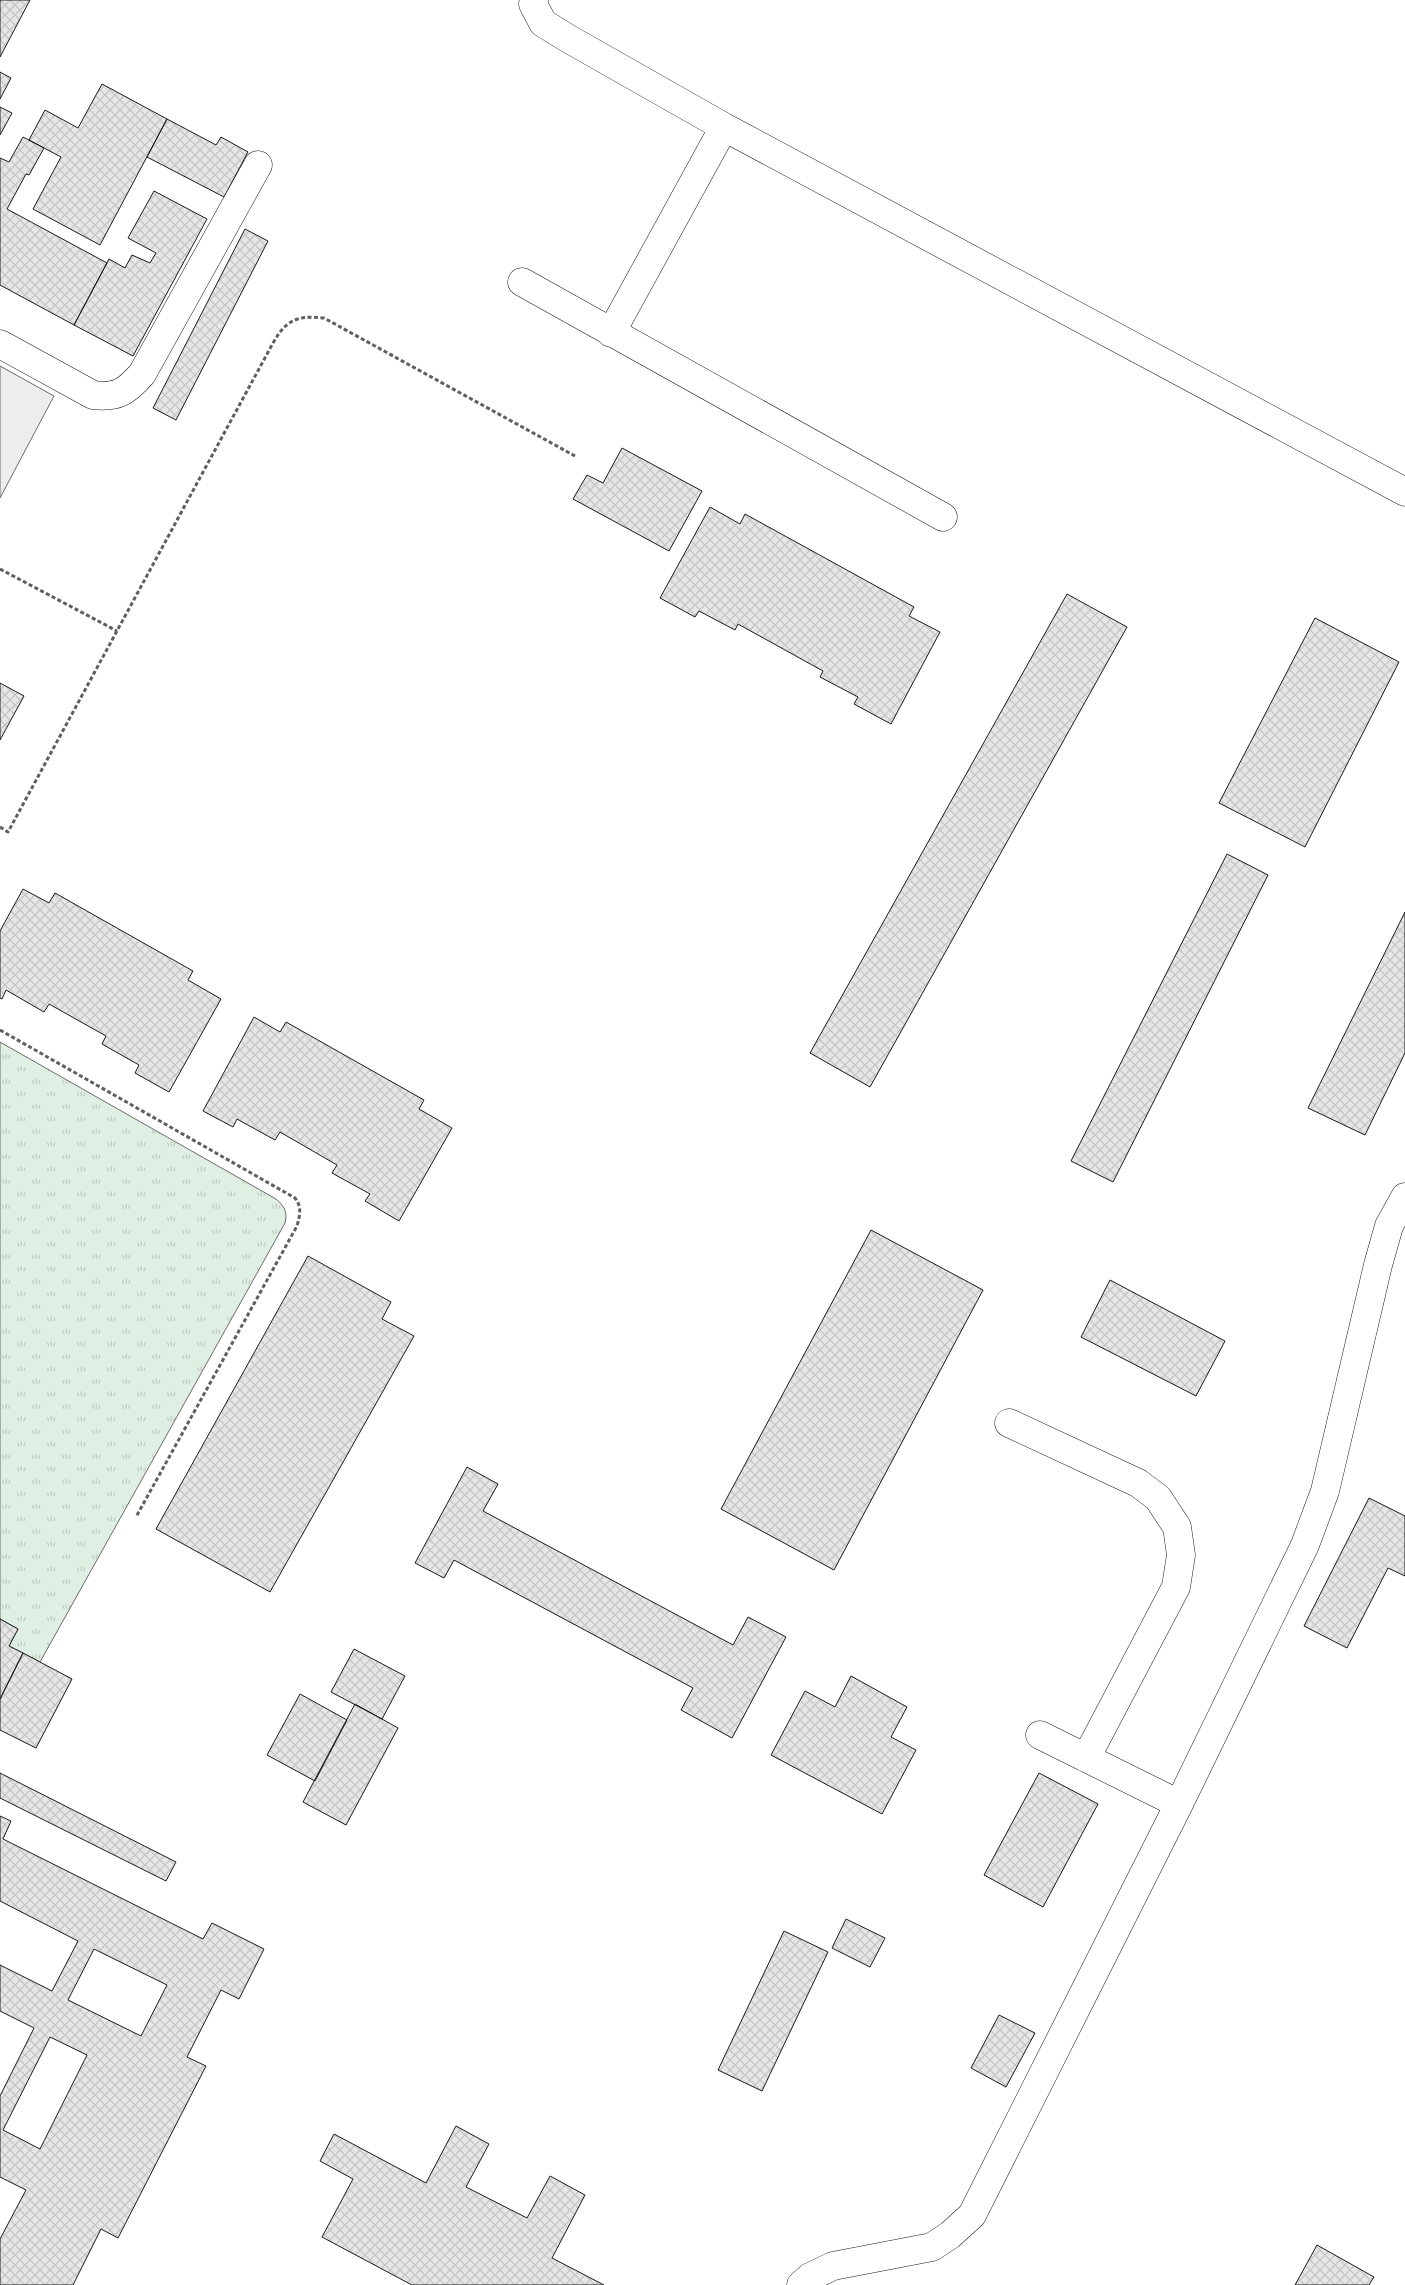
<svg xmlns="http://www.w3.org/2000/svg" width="1405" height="2285" font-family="'PT Sans',sans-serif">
	<defs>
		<pattern id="grass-tufts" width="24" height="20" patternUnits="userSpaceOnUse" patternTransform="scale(1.25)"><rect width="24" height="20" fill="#e0efe3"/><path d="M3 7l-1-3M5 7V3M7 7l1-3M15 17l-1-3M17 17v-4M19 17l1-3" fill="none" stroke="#c0ccc2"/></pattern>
		<pattern id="building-cross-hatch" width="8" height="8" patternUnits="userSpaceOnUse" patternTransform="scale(1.25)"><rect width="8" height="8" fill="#e6e6e6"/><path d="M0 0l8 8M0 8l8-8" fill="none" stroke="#c5c5c5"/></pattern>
	</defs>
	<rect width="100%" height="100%" fill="#fff"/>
	<!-- grass -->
	<path fill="url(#grass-tufts)" stroke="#6a6a6a" d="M0,1042l276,157c8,7 12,13 9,24l-245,439 -31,-16 9,-17 -18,-10z"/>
	<!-- parking -->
	<path fill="#ededed" stroke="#6a6a6a" d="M0,366l54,30 -54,102z"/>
	<!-- building -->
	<path fill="url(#building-cross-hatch)" stroke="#1a1a1a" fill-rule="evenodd" d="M0,0h30l-30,57z
		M0,72l11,6 -11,21z
		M102,84l65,35 -67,126 -67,-36 28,-52 -32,-17 16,-30 33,18z
		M0,107l12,6 -12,22z
		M167,119l49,26 5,-8 27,15 -24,45 -77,-40z
		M23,137l21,11 -15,27 -3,-1 -19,35 100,54 -33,62 -74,-40v-127l9,4z
		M154,191l53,28 -74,137 -59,-31 35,-66 16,9 7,-13 18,8 6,-10 -28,-15z
		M245,229l23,12 -92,179 -23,-12z
		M622,448l80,43 -33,60 -96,-52 14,-24 16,8z
		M710,507l30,17 5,-10 169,93 -5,9 31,16 -49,92 -37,-20 4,-7 -38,-20 3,-6 -85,-47 -3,6 -36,-19 -4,6 -35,-19z
		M1067,594l60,33 -257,460 -60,-34z
		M1315,618l84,44 -94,185 -86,-44z
		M0,683l24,13 -24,44z
		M1227,854l41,21 -155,307 -42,-21z
		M23,889l26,14 6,-10 138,78 -5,9 33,19 -52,93 -34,-19 4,-8 -37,-21 4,-8 -57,-32 -5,8 -38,-22 -4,9 -2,-1v-67z
		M1405,912v141l-40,82 -57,-27z
		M254,1017l26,15 6,-10 138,78 -5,9 33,19 -53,93 -34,-20 5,-7 -38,-21 5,-8 -57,-33 -5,8 -38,-21 -4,8 -30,-16z
		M871,1230l112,60 -149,280 -113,-61z
		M308,1256l83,46 -9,17 32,17 -144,256 -114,-63z
		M1110,1280l115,61 -29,55 -115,-59z
		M467,1467l31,17 -15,27 250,134 15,-28 38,20 -54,101 -51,-28 12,-22 -239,-128 -10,18 -29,-15z
		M1369,1498l36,18v60l-17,-8 -41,80 -43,-22z
		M0,1619l18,10 -9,17 14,7 -23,46z
		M354,1649l51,27 -23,43 -51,-27z
		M23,1653l49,26 -36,69 -36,-18v-31z
		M851,1676l56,31 -16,30 25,13 -34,64 -111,-59 34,-64 30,16z
		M300,1694l47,26 -32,61 -48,-26z
		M355,1704l43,24 -52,97 -43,-23z
		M0,1773l176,89 -10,19 -166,-83z
		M1039,1773l59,31 -55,103 -59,-32z
		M0,1816l11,5 -8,18 200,100 9,-16 52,26 -25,50 -18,-9 -34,67 19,9 -88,172 -17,-9 -28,56h-73v-46l26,-49 -26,-13v-81l34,-68 -34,-17v-46l52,26 26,-50 -78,-40zM94,1949l73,36 -26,51 -73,-36zM50,2037l37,18 -47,94 -37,-19z
		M846,1919l39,19 -15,29 -38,-19z
		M784,1931l44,21 -66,139 -44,-21z
		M999,2015l36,18 -29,54 -35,-19z
		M456,2126l33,18 -23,43 61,31 23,-42 35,19 -33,63 52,27h-192l-90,-48 31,-58 -33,-18 14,-27 92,49z
		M1317,2245l57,32 -5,8h-74z"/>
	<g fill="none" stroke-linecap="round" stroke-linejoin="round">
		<defs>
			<path id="minor" d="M534,0l-1,4 10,19 26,16 155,88 681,365
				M522,282l421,235
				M611,333l113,-206
				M0,344l93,51c24,3 33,-3 49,-21l116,-209
				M1009,1423l129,60 20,15 19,29 4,28 -5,32 -90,171
				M1040,1735l139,69
				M801,2285l9,-8 23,-11 99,-19 18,-12 22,-20 207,-411 126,-259 20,-54 53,-226 11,-39 16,-29"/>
		</defs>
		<!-- minor casing -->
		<use href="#minor" stroke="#1a1a1a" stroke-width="29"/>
		<!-- path -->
		<path stroke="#5f5f5f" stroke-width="3" stroke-dasharray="4 2.5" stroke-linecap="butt" d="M0,569l117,62
			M0,827l8,5 265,-489c13,-23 24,-28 51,-25l251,138
			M0,1030l295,168c7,9 5,17 2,28l-161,291"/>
		<!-- minor -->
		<use href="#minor" stroke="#fff" stroke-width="28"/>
	</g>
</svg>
